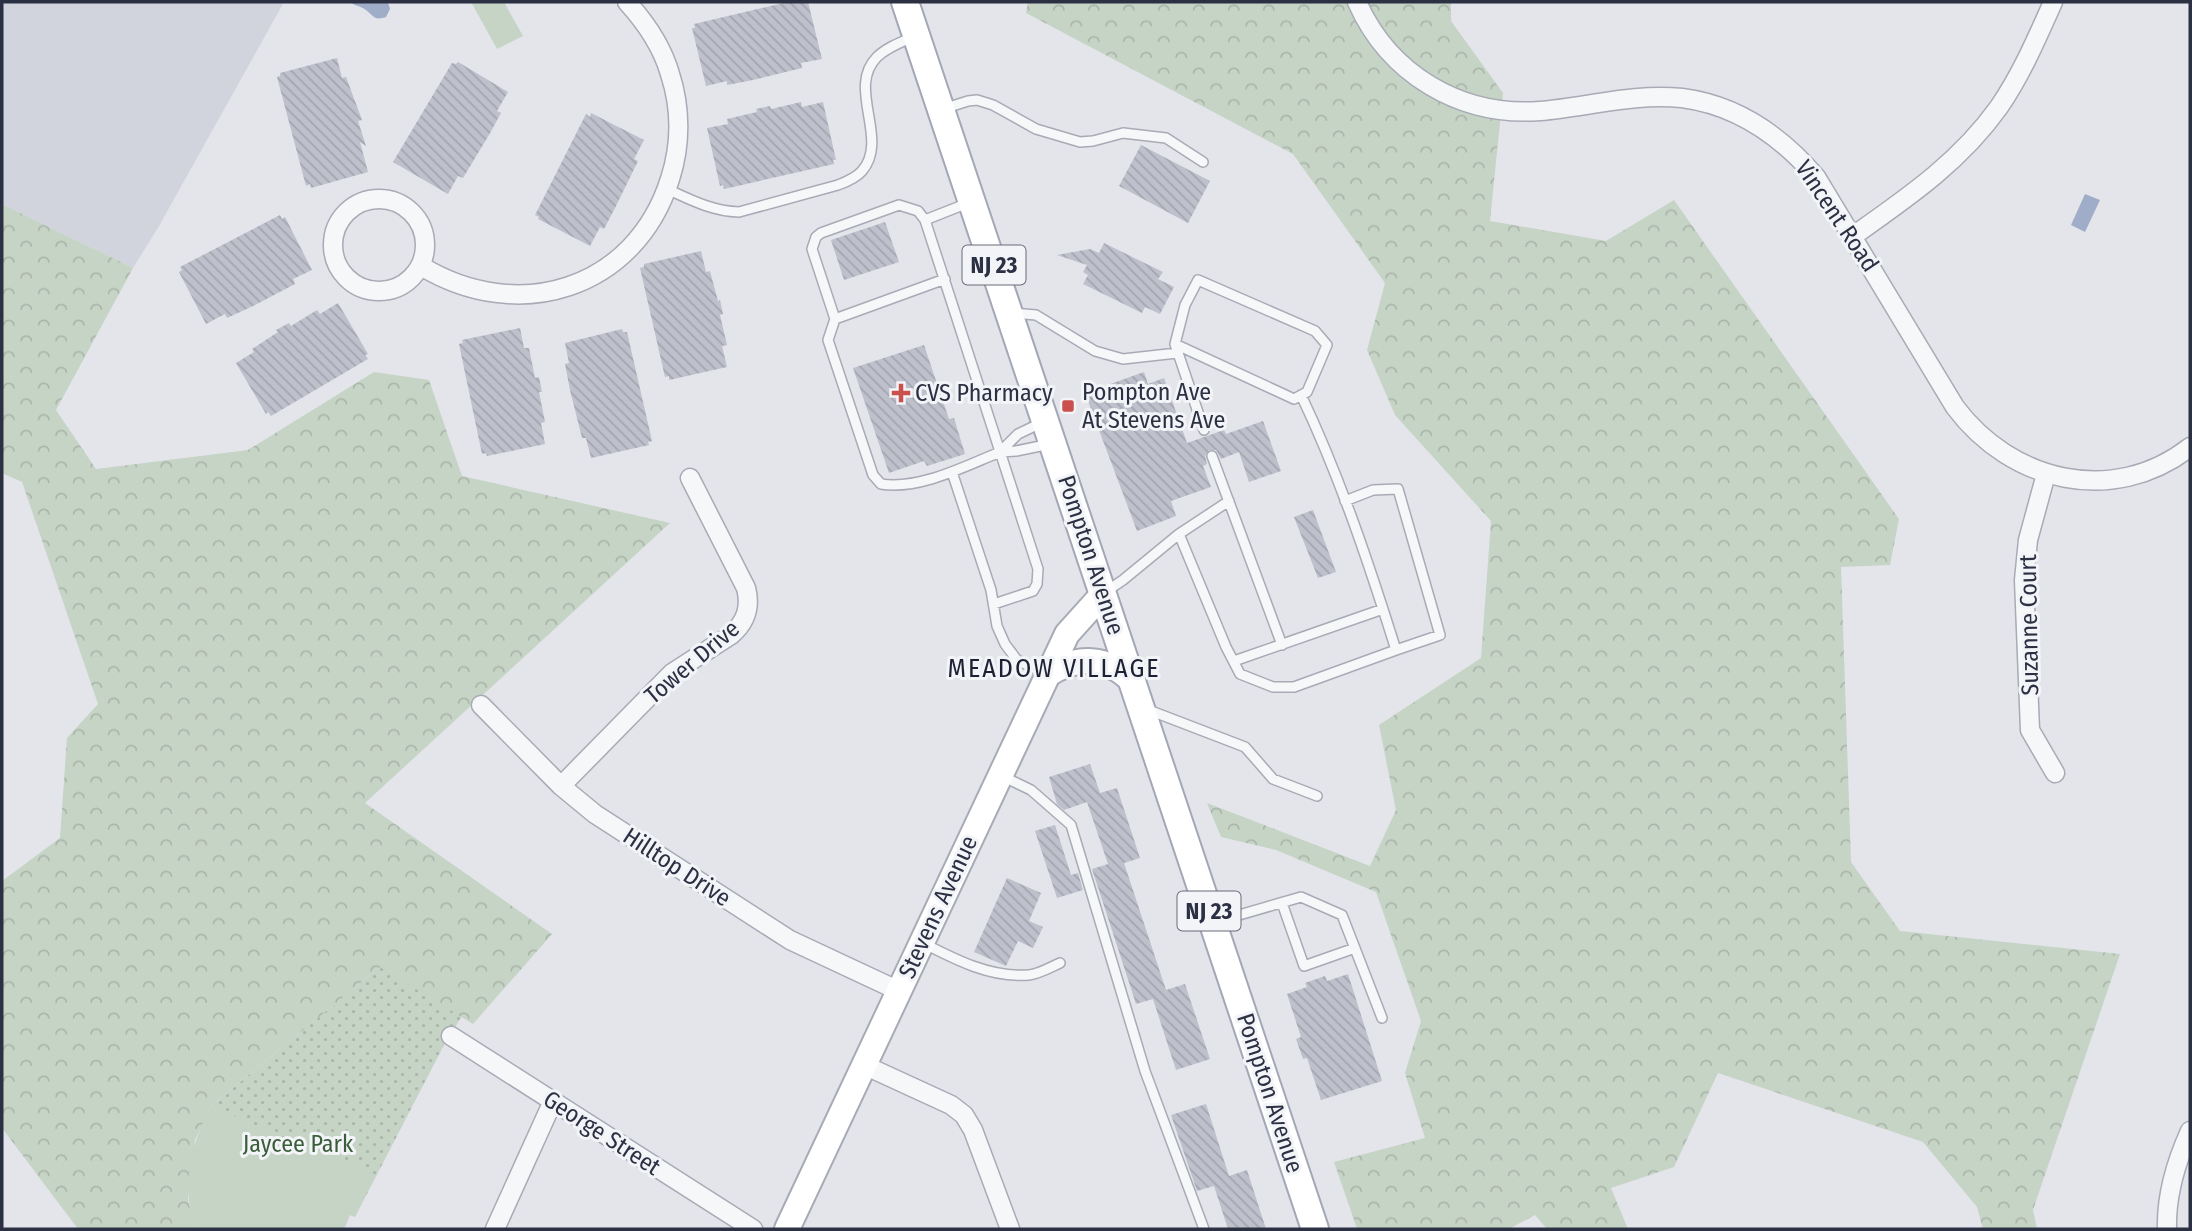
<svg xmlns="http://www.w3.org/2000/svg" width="2192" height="1231" font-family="'Fira Sans Condensed',sans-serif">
	<defs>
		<pattern id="grass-dots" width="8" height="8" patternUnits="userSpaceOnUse" patternTransform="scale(1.75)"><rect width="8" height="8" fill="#c6d4c5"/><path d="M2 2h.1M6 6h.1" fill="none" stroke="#aab6aa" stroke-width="1.8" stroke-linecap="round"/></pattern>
		<pattern id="forest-crowns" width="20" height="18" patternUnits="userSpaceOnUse" patternTransform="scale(1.75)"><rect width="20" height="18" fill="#c6d4c5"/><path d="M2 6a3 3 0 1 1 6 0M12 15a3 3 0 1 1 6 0" fill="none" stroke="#aab6aa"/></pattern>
		<pattern id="building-back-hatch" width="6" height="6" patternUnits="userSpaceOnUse" patternTransform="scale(1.75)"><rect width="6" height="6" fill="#bec0cb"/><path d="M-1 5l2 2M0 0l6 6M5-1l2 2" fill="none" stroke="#a3a5b0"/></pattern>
	</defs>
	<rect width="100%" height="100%" fill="#e3e5eb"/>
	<!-- built -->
	<path fill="#d1d4dd" d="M2,2h282l-125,224 -26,42 -131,-64z"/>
	<!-- grass -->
	<path fill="url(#grass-dots)" d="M381,966l81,50 -18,29 -89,172 -5,-2 -6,14h-149l17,-124z"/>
	<!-- forest -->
	<path fill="url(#forest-crowns)" d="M1028,2h423v19l52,72 -13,128 116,20 68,-41 225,319 -9,46 -49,2 10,295 49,69 220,23 -87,256 4,19h-54l-6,-22 -54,-65 -205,-69 -44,94 -63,21 17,41h-81l-12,-14 -26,14h-152l-23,-67 91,-24 -20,-65 16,-52 -45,-129 -100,-42 -55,-13 -14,-34 163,63 26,-56 -17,-85 102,-67 10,-137 -96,-106 -28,-65 18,-67 -92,-129 -267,-141z
		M2,204l131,64 -77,142 40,59 152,-19 126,-78 55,8 33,96 208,47 -305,280 187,131 -79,90 -93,-57 -168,138 -17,35 -7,59 7,30h-117l-76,-101v-247l58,-43 7,-100 31,-34 -76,-222 -20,-9z"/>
	<!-- garden -->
	<path fill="#c6d4c5" d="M471,2h33l19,34 -26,13z
		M212,1105l116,54 3,-6 35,16 5,14 -16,34 -5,-2 -6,14h-149c-14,-44 -5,-85 17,-124z"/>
	<!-- water -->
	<path fill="#a0adc9" d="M350,2h38l2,7 -4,8c-12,4 -12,-1 -20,-7 -5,-4 -11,-4 -16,-8z
		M2085,194l15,6 -15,32 -14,-7z"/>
	<!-- building -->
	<path fill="url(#building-back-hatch)" d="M788,2h20l14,57 -21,4 1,5 -49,12 -26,5v-4l-21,5 -14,-58h3l-1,-4z
		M337,58l5,20 4,-1 16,43 -4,1 8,25 -6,-4 8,30 -57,16 -1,-4 -4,2 -29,-109 3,-1v-3z
		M458,62l50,30 -11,19 4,2 -12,22 -26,43 -5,-2 -10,18 -55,-32 59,-99 4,1z
		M801,102l1,5 21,-5 13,58h-3l1,4 -110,25 -1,-4 -3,1 -13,-58 21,-4 -1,-5 30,-7 -1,-3 14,-3 1,3z
		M591,113l53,27 -10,19 4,2 -22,45 -12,23 -4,-2 -10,19 -52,-27 1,-2 -4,-2 51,-101 4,3z
		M1141,145l69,36 -22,42 -69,-37z
		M280,215l2,4 3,-2 27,53 -19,9 2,5 -44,23 -24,11 -2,-4 -19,10 -27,-52 3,-2 -2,-3z
		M885,222l14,40 -55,18 -13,-40z
		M1104,243l59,29 -5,7 16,8 -14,27 -15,-7 -3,6 -59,-29 5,-9 -5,-3 4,-7 -30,-10 33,-6 9,4z
		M701,251l5,21 4,-1 8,30 2,-1 3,14 -3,1 7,30 -5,1 5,21 -58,13v-4l-4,1 -25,-109 4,-1v-3z
		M338,303l30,51 -3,1 3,4 -97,57 -3,-4 -2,2 -30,-51 18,-11 -2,-3 26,-17 -2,-2 13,-7 2,3 26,-16 3,4z
		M520,328l4,20h5l6,30 4,-1 3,15h-3l6,30 -4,1 4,21 -58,12 -1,-3 -4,1 -23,-110 4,-1 -1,-3z
		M622,329l1,3h4l25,109 -4,1 1,3 -58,13 -5,-20h-4l-12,-48 -5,-26 4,-1 -4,-20z
		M924,345l25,74 5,-1 11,36 -38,12 -3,-5 -35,12 -36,-105z
		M1144,372l4,12 16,-6 23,65 37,-13 2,4 37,-13 18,50 -32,11 -10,-30 -18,7 -5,-9h-7l-4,6 2,8 -4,2 8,21 -40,14 5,15 -39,15 -52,-138z
		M1313,510l23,62 -18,6 -24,-61z
		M1090,764l10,29 17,-5 23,70 -16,5 42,127 19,-6 25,75 -34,11 -23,-71 -17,5 -44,-135 16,-5 -21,-62 -23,8 -7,-6 -8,-27z
		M1055,825l16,50 7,-2 5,17 -26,8 -22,-67z
		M1007,878l34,15 -12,28 14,6 -10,21 -15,-7 -12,25 -32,-14z
		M1348,974l34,107 -61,19 -14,-42 -4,1 -7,-20 5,-2 -14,-43 20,-7 -2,-4 20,-7 2,5z
		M1206,1104l23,72 18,-6 19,59h-38l-14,-43 -17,5 -26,-76z"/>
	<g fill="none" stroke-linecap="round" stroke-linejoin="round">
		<defs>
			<path id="service" d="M943,109l25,-8 9,-1 16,5 43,24 44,13 13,-1 30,-8 43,5 37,24
				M667,189c24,11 45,22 72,23l99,-27c8,-3 18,-7 24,-14 28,-32 -16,-83 15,-114 10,-10 25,-15 38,-21
				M925,220l43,-17
				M1012,313l24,2 59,36 28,8 54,-6
				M835,319l110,-40
				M1175,344l119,55 13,-7 20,-47 -12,-14 -117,-51 -13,25 -10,39 29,86
				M1041,423l-23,11 -18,18 16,-1 34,-7
				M1212,456l70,189
				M952,472l39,118 6,36 8,18 12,16 29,14
				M1345,501l28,-11 25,-1 42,146 -44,15
				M1179,534l47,113 14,27 33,13h21l102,-37c-27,-86 -56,-173 -95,-255
				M1104,593l19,-13 56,-46 50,-33
				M994,604l39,-13 4,-7 1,-15 -113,-349 -7,-9 -19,-6 -78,28 -5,4 -4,12 23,70 -7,21 45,135 8,9c39,6 84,-18 119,-32
				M1234,661l149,-52
				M1146,709l99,38 28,32 44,17
				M1002,776l29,14 40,35 74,246 59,158
				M1282,903l22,63 51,-18
				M1215,922l86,-25 41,18 40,103
				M923,943c33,17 68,35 106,32 10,-1 22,-8 31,-12"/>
			<path id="minor" d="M1357,2c32,72 103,115 183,109 47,-4 94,-18 142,-13 54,7 99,38 134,79l139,230c56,75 158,100 235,40
				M333 245a46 46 0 1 1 92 0a46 46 0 1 1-92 0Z
				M1853,236c54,-38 107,-74 146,-129 22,-32 38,-69 54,-105
				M421,266c97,59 214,24 249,-87 11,-34 11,-71 0,-105 -8,-28 -24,-51 -43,-72
				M2046,474l-18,66 -4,40 6,150 25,43
				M481,705l80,81 34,28 195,126 109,51
				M561,786l111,-113 59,-38c15,-13 20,-28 15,-47l-56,-110
				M451,1036l302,193
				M864,1065l87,40 13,10 9,15 37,99
				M495,1229l58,-128
				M2167,1229c-1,-35 9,-67 23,-98"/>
			<path id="secondary" d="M1047,675c30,-20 61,-19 86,7
				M787,1229l280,-595 36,-40"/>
			<path id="primary" d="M905,2l410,1227"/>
		</defs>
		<!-- service casing -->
		<use href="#service" stroke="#a8abb5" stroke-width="12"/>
		<!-- minor casing -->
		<use href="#minor" stroke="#a8abb5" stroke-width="21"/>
		<!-- secondary casing -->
		<use href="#secondary" stroke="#a8abb5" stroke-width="28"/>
		<!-- primary casing -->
		<use href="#primary" stroke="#a3a7b6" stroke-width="30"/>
		<!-- service -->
		<use href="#service" stroke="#f6f7f9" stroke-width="9"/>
		<!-- minor -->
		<use href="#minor" stroke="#f6f7f9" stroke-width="18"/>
		<!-- secondary -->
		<use href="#secondary" stroke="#fff" stroke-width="24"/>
		<!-- primary -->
		<use href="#primary" stroke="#fff" stroke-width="26"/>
	</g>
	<!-- markers -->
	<g fill="#ca504e" stroke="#f3f4f8" stroke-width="2.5">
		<path d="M897.5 382.5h7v7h7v7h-7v7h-7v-7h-7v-7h7z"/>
		<rect x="1061" y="399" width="14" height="14" rx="3.5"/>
	</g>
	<g text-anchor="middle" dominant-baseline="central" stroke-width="6" stroke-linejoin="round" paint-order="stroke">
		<!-- shield labels -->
		<g fill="#f3f4f8" stroke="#686b79" stroke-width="2">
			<rect x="962.5" y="245.5" width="63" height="39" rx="5"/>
			<rect x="1177.5" y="891.5" width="63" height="39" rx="5"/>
		</g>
		<g font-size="23" font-weight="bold" fill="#2c3043">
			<text x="994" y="265">NJ 23</text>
			<text x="1209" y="911">NJ 23</text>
		</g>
		<!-- street labels -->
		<g font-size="24" fill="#2c3043" stroke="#f3f4f8">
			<text transform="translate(1837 216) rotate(56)">Vincent Road</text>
			<text transform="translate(1091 555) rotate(72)">Pompton Avenue</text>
			<text transform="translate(2029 625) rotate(-91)">Suzanne Court</text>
			<text transform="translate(692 662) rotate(-40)">Tower Drive</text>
			<text transform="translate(677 867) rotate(33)">Hilltop Drive</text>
			<text transform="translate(938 907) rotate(-65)">Stevens Avenue</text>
			<text transform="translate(1270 1093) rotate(72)">Pompton Avenue</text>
			<text transform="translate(602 1133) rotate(33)">George Street</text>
		</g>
		<!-- poi labels -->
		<g font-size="24" fill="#2c3043" stroke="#f3f4f8" text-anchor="start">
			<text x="1082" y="392">Pompton Ave<tspan x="1082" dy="28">At Stevens Ave</tspan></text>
			<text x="915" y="393">CVS Pharmacy</text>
		</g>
		<!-- park labels -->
		<g font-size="24" fill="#3a5e39" stroke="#f3f4f8">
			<text x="298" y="1144">Jaycee Park</text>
		</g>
		<!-- neighbourhood labels -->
		<g font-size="26" letter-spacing="2" fill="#1e2134" stroke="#f3f4f8">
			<text x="1054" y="668">MEADOW VILLAGE</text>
		</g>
	</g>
	<!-- border -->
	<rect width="2192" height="1231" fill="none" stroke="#2c3043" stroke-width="7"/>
</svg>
